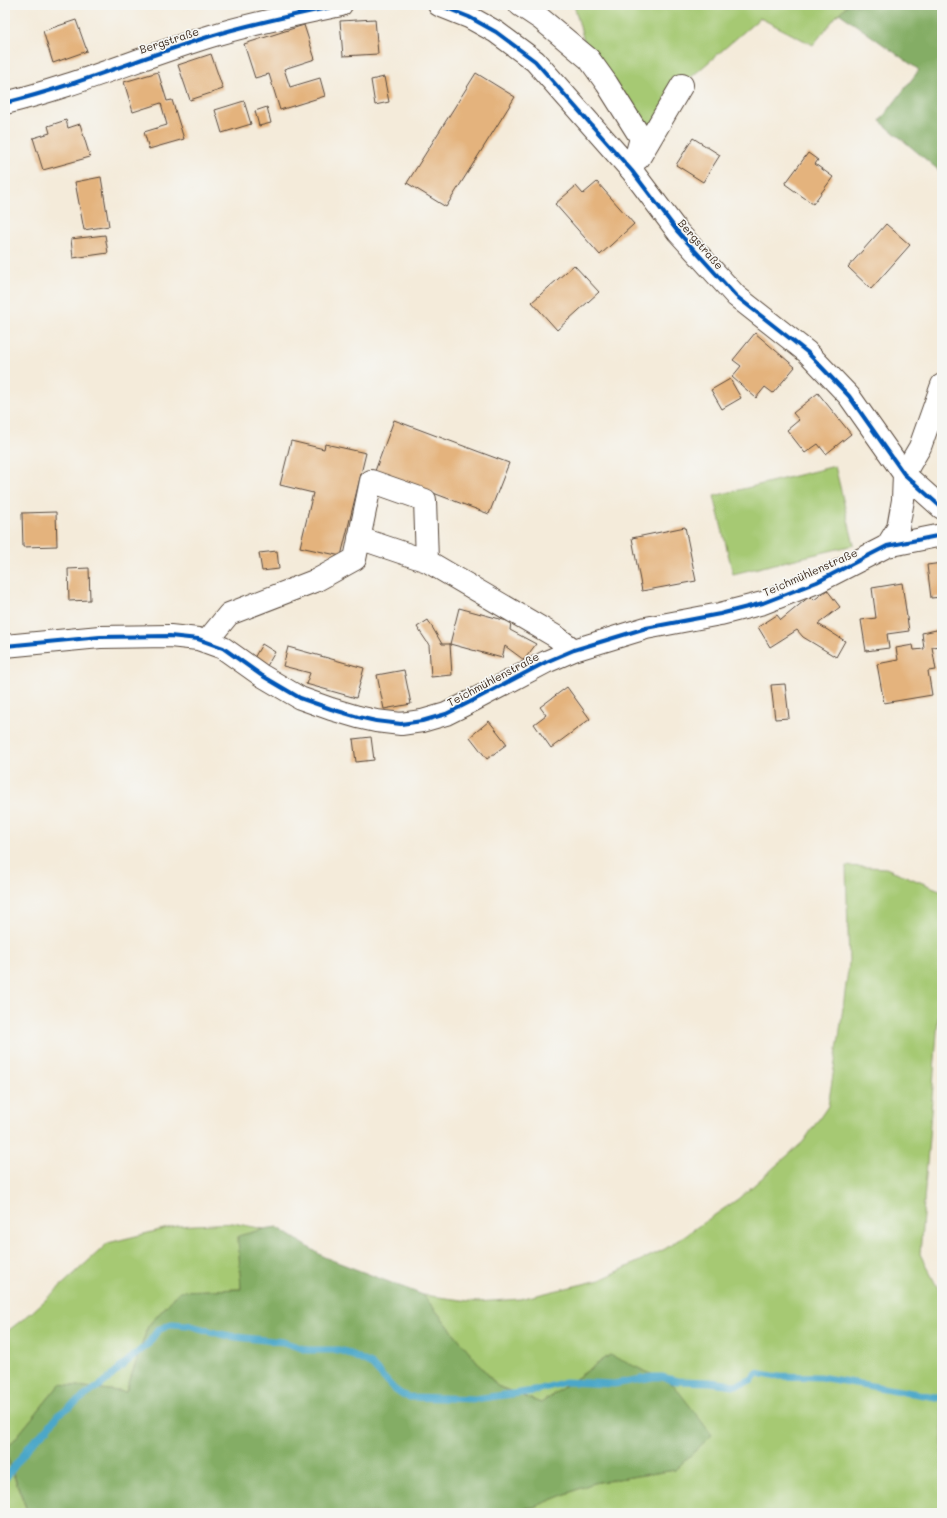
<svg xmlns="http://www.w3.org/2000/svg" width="947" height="1518" font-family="Mali,sans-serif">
	<rect width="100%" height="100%" fill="#f6f6f2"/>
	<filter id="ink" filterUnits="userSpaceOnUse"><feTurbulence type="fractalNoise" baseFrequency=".025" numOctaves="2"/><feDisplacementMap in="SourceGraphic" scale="8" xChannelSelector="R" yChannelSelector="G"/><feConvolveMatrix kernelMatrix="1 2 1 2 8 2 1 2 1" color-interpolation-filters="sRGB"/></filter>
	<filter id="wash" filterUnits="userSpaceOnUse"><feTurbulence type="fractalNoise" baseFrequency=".012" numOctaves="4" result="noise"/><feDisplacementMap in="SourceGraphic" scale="16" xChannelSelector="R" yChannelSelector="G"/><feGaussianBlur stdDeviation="0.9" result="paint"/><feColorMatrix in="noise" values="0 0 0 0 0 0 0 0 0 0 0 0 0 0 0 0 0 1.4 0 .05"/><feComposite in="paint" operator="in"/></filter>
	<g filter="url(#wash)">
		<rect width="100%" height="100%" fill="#f4ebda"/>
		<!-- green -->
		<path fill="#a6c973" stroke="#707a48" d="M574,5h274l-9,8 -26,32 -53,-27 -78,67 -34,46 -59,-72z
			M835,466l19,79 -121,29 -19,-78z
			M846,866l40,2 56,23v77l-22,286 22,42v217h-457l49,-6 59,-24 82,-13 -65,-115 -69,48 -44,-17 -74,-91 54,7 43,-3 80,-19 65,-31 73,-50 65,-57 25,-36 11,-69 10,-74z
			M233,1223l31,6 -26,8 3,52 -61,2 -32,35 -22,66 -66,-8 -55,67v-118l26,-20 77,-70 68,-17z
			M5,1454l23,59h-23z"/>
		<!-- forest -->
		<path fill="#84ad65" stroke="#606c42" d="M848,5h94v168l-62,-52 39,-51 -80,-57z
			M277,1227l47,30 99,38 74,91 44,17 69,-48 63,29 39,51 -37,35 -82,13 -59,24 -49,6h-457l-23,-62 55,-67 66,8 22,-66 32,-35 61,-2 -3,-53 26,-7z"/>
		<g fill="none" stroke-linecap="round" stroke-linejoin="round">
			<!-- stream -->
			<path stroke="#4ba7c9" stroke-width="7" d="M5,1479l26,-35 17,-16 10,-13 48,-34 24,-22 18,-15 10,-14 14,-6 16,1 32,9 16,3 47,5 24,8h31l8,2 26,13 22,24 7,5 8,3 66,2 59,-8 31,-9 49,2 39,-7h9l15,4 33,1 25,3 9,-2 8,-4 5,-6 16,3 47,1 121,21"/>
		</g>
		<g id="blocks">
			<!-- building -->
			<path fill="#e4b37d" d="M375,19l3,35 -35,2 -3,-35z
				M76,20l11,31 -34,12 -10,-32z
				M304,25l11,34 -31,10 6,18 30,-9 5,18 -45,14 -11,-36 -14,4 -11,-34z
				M211,54l12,35 -33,11 -12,-35z
				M158,72l9,29 5,-1 12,39 -35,10 -5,-17 23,-7 -6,-22 -28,9 -9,-30z
				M476,73l39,24 -69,110 -39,-24z
				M384,77l5,25 -14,3 -4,-25z
				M244,101l7,23 -29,9 -7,-23z
				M267,107l4,16 -12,3 -4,-15z
				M66,120l2,8 12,-4 10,33 -47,13 -10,-32 17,-5 -2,-7z
				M693,138l27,17 -17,27 -27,-17z
				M808,153l10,7 -3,4 18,13 -20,27 -28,-20z
				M101,177l8,49 -25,4 -9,-48z
				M597,182l37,42 -34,31 -45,-51 21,-18 7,8z
				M886,224l24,21 -39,44 -23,-22z
				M105,235l3,18 -35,5 -2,-19z
				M574,265l25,27 -42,38 -25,-28z
				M755,333l40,34 -22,26 -8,-6 -9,11 -24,-21 9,-11 -8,-6z
				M730,379l11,19 -19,11 -11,-19z
				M818,393l33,41 -25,20 -8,-10 -13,9 -18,-23 12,-10 -6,-7z
				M394,420l115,43 -20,51 -114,-43z
				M291,441l33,8 1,-5 41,9 -25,103 -41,-9 13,-54 -33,-8z
				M56,512l1,34 -34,1 -1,-34z
				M685,527l11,54 -54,10 -10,-53z
				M277,551l2,18 -17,2 -3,-18z
				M942,563v34l-11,1 -4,-33z
				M89,568l1,32 -21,1 -1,-32z
				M902,583l7,48 -22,3 2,14 -23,3 -5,-31 15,-2 -4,-30z
				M827,590l13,17 -22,17 27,17 -9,16 -33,-20 -6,-7 -27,17 -12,-20 19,-12 4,5 29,-24 4,4z
				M459,608l52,14 -1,8 26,14 -12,16 -19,-14 -3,12 -52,-14z
				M428,620l14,24h8l2,31 -21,2 -2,-32 -12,-18z
				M941,629l1,17 -10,1 4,23 -8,1 4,24 -48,8 -7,-39 21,-4 -2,-12 17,-3 1,5 10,-1 -2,-16z
				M262,644l13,8 -8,14 -13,-8z
				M288,647l76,21 -8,30 -50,-14 4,-11 -27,-7z
				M404,670l7,34 -27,5 -7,-34z
				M785,684l4,34 -14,1 -4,-34z
				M567,687l23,32 -39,29 -17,-24 12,-9 -6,-8z
				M489,721l18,23 -20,15 -17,-22z
				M371,737l3,23 -18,2 -3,-23z"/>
		</g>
	</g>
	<g filter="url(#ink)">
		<use href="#blocks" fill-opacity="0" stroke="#57473a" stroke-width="1"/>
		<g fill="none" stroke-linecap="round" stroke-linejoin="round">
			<defs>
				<path id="minor" d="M439,5l30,12 27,15 39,29 97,110 46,61 58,64 71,56 42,44 55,78 38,34
					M520,5l21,14 48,40 18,25 34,54 -9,33
					M5,103c70,-17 137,-46 206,-67 42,-13 87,-22 130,-31
					M639,158l43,-73
					M359,538l68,23 128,75 19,14
					M887,546l11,-18 5,-28 1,-26 16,-27 22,-62
					M206,642l23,-28 88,-34 38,-21 16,-78 54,19 2,61
					M5,646l95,-9 70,-1 28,3 25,9 38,27 39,23 31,11 27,8 18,4 25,3 21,-3 24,-7 26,-13 74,-39 28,-12 72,-22 74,-14 43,-11 54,-21 70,-36 55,-11"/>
			</defs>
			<!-- minor casing -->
			<use href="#minor" stroke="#57473a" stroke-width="24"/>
			<!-- minor -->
			<use href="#minor" stroke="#fff" stroke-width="22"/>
			<defs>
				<path id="cycleway" d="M439,5l30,12 27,15 39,29 97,110 46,61 58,64 71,56 42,44 55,78 38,34
					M5,103c70,-17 137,-46 206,-67 42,-13 87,-22 130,-31
					M5,646l95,-9 70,-1 28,3 25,9 38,27 39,23 31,11 27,8 18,4 25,3 21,-3 24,-7 26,-13 74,-39 28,-12 72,-22 74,-14 43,-11 54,-21 70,-36 55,-11"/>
			</defs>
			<!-- cycleway casing -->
			<use href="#cycleway" stroke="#f6f6f2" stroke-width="6"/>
			<!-- cycleway -->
			<use href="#cycleway" stroke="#0057b8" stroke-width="4"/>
		</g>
	</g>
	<g text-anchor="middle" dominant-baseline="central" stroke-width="3.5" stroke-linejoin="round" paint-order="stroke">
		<!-- street labels -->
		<g font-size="11" fill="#3b2a1e" stroke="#f6f6f2">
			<text transform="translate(169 40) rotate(-18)">Bergstraße</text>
			<text transform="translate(701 244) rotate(49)">Bergstraße</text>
			<text transform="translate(810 572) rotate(-24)">Teichmühlenstraße</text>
			<text transform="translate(493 679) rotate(-28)">Teichmühlenstraße</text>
		</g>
	</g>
	<!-- margin -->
	<rect width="947" height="1518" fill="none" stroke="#f6f6f2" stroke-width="20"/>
</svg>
